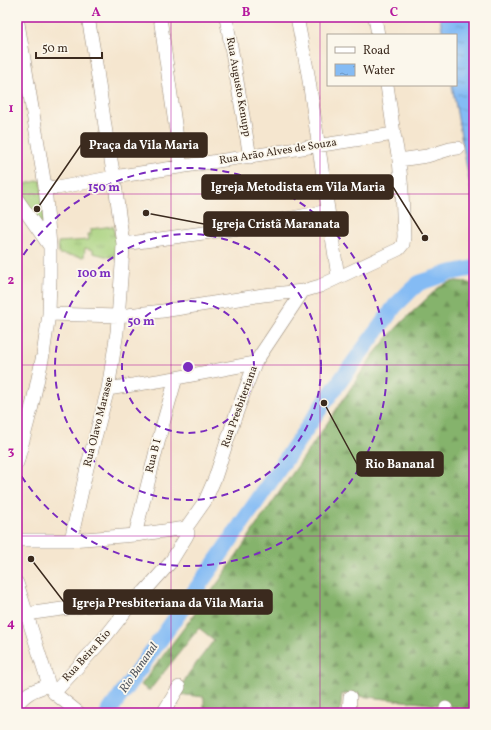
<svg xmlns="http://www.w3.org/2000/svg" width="491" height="730" font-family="Vollkorn,serif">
	<defs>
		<pattern id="grass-tufts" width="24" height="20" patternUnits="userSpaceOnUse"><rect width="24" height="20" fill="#a7d17d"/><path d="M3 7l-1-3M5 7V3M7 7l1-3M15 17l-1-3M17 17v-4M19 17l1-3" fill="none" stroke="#89aa66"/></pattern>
		<pattern id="forest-firs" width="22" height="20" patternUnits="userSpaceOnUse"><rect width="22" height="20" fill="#85b36c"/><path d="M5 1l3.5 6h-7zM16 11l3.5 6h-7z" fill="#6e9258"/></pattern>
		<pattern id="park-crowns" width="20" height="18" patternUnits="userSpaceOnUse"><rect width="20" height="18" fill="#a7d17d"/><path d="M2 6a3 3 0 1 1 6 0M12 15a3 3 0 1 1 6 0" fill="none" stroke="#89aa66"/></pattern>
		<pattern id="water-ripples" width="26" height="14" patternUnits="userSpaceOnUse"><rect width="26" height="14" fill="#84bbf4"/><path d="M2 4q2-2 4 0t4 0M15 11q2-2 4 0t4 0" fill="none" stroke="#6d98c5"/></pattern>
	</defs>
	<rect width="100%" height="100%" fill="#fbf7ec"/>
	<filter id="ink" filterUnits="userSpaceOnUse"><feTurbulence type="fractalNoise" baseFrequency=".025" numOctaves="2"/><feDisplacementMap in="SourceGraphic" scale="8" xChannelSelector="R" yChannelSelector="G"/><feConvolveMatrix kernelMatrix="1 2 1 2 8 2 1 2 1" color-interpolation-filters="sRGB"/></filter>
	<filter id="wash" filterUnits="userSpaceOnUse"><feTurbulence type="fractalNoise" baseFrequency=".012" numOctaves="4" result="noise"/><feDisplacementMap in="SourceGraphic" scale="16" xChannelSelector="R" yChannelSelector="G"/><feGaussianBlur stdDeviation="0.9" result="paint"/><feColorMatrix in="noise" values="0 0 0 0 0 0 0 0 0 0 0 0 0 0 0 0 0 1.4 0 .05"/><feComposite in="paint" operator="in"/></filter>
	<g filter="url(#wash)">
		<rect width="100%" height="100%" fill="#f5e6cf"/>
		<!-- grass -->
		<path fill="url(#grass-tufts)" stroke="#717e4e" d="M113,226l4,19v14l-24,-6v-3l-8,-2 -1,9 -25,-3 -1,-12 31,-2 -1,-6h3v-5z"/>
		<!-- forest -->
		<path fill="url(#forest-firs)" stroke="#606e45" d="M456,281l10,1 8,3v428h-10l1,-5 -123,-14 -2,19h-136v-16l-27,-3 12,-21 25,-33 -15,-12 -50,63 -8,-6 79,-105 38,-57 66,-95 47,-70 17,-21 17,-18 33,-31 9,-5z"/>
		<!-- park -->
		<path fill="url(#park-crowns)" stroke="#717e4e" d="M41,180l4,49 -28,-40v-3z"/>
		<!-- water -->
		<path fill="url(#water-ripples)" stroke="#607289" d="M440,17h34v191l-22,-123h4v-50h-13z"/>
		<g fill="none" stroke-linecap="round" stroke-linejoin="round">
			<!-- river -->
			<path stroke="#84bbf4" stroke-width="16" d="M108,713l106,-149 110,-161 71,-97 15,-15 9,-8 30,-10 25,-5"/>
		</g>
	</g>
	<g filter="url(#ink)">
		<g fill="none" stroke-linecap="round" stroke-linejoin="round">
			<defs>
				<path id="minor" d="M160,17l21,150
					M226,17l24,140
					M297,17l11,57 30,203
					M375,17l3,18
					M399,160l28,-4 23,-7 8,-1
					M45,186l12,2 57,-11 280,-43
					M17,199l32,46
					M123,244l117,-16 88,-17
					M49,314l69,2 45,-5 100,-16 40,-4 17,-5 79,-37 4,-5 1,-7 -2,-46 -3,-31 -5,-26 -7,-49
					M108,389l68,-11 79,-15
					M17,463l15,-57 11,-51 6,-41 1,-37v-31l-5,-60 -28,-169
					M135,535l27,-108 14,-49
					M17,540h54l64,-5 51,-7 19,-27 10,-23 20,-61 20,-54 48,-72
					M71,540l16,-72 21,-79 9,-57 5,-67 1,-21 -9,-67 -8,-44 -10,-69 -8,-47
					M17,583l32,102 5,8 25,20
					M26,614l109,-15
					M54,693l52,-57 29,-37 9,-7 26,-29 16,-26 2,-4 -2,-5
					M17,705c9,-13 18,-15 32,-20
					M163,713l16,-26
					M349,713l1,-16
					M445,713l1,-5"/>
			</defs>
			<!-- minor casing -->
			<use href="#minor" stroke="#988876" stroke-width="14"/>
			<!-- minor -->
			<use href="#minor" stroke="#fff" stroke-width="13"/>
		</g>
	</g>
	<!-- grid -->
	<path fill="none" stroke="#b5179e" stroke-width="1" stroke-opacity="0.55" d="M171,17v696M320,17v696M17,194h457M17,365h457M17,536h457"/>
	<!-- distance rings -->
	<g fill="none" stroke="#7b2cbf" stroke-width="2" stroke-dasharray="7 5">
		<circle cx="188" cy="367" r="66"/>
		<circle cx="188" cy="367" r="133"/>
		<path d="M17 265A199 199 0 1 1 17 469"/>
	</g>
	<g text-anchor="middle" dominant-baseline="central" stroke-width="3.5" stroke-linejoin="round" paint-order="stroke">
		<!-- street labels -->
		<g font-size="11" fill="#3b2a1e" stroke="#fbf7ec">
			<text transform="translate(238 87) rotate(80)">Rua Augusto Kenupp</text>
			<text transform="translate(278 152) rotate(-9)">Rua Arão Alves de Souza</text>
			<text transform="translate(240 407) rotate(-70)">Rua Presbiteriana</text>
			<text transform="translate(99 422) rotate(-76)">Rua Olavo Marasse</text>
			<text transform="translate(154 456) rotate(-76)">Rua B I</text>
			<text transform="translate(87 656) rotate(-48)">Rua Beira Rio</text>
		</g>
		<!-- water labels -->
		<g font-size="12" font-style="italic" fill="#51565e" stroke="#fbf7ec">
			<text transform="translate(139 668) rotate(-55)">Rio Bananal</text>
		</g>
	</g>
	<circle cx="188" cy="367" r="6" fill="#7b2cbf" stroke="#fbf7ec" stroke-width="2"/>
	<g font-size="12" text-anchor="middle" font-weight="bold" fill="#7b2cbf" stroke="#fbf7ec" stroke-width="3.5" stroke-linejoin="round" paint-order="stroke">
		<text x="104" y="191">150 m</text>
		<text x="94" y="277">100 m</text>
		<text x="141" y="325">50 m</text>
	</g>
	<!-- callouts -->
	<path fill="none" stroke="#3b2a1e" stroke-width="1.5" d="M37 209L81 145M425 238L393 187M146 213L204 224M324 403L357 464M31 559L64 602"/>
	<g fill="#3b2a1e" stroke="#fbf7ec" stroke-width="1.5">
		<circle cx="37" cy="209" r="4"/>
		<circle cx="425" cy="238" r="4"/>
		<circle cx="146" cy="213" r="4"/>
		<circle cx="324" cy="403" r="4"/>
		<circle cx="31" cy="559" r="4"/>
	</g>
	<g fill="#3b2a1e" stroke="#3b2a1e" stroke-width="1.5">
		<rect x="81" y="133" width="126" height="24" rx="4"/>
		<rect x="202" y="175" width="191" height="24" rx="4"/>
		<rect x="204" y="212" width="144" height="24" rx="4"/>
		<rect x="357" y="452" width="86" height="24" rx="4"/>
		<rect x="64" y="590" width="208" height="24" rx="4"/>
	</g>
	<g font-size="12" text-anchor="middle" font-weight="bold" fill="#fff">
		<text x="144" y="149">Praça da Vila Maria</text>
		<text x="298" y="191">Igreja Metodista em Vila Maria</text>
		<text x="276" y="228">Igreja Cristã Maranata</text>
		<text x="400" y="468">Rio Bananal</text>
		<text x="168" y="607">Igreja Presbiteriana da Vila Maria</text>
	</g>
	<!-- margin -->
	<rect width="491" height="730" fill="none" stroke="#fbf7ec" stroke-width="44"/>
	<!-- legend -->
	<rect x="327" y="34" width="130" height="52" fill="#fbf7ec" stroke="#aea59a"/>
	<rect x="335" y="47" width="20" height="6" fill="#ffffff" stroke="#aea59a"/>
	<text x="363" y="54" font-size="12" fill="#3b2a1e">Road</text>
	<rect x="335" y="64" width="20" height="12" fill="url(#water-ripples)" stroke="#aea59a"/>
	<text x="363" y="74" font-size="12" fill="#3b2a1e">Water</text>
	<!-- scale -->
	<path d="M36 52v6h66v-6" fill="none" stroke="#3b2a1e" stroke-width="2"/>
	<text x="42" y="52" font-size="12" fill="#3b2a1e" stroke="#fbf7ec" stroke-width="3" paint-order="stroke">50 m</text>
	<rect x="22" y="22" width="447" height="686" fill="none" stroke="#b5179e" stroke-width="1.5"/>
	<g font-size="13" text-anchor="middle" font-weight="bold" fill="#b5179e">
		<text x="96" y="16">A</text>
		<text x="246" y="16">B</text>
		<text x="394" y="16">C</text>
		<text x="11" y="112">1</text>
		<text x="11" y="284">2</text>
		<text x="11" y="455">3</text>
		<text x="11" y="627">4</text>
	</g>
</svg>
